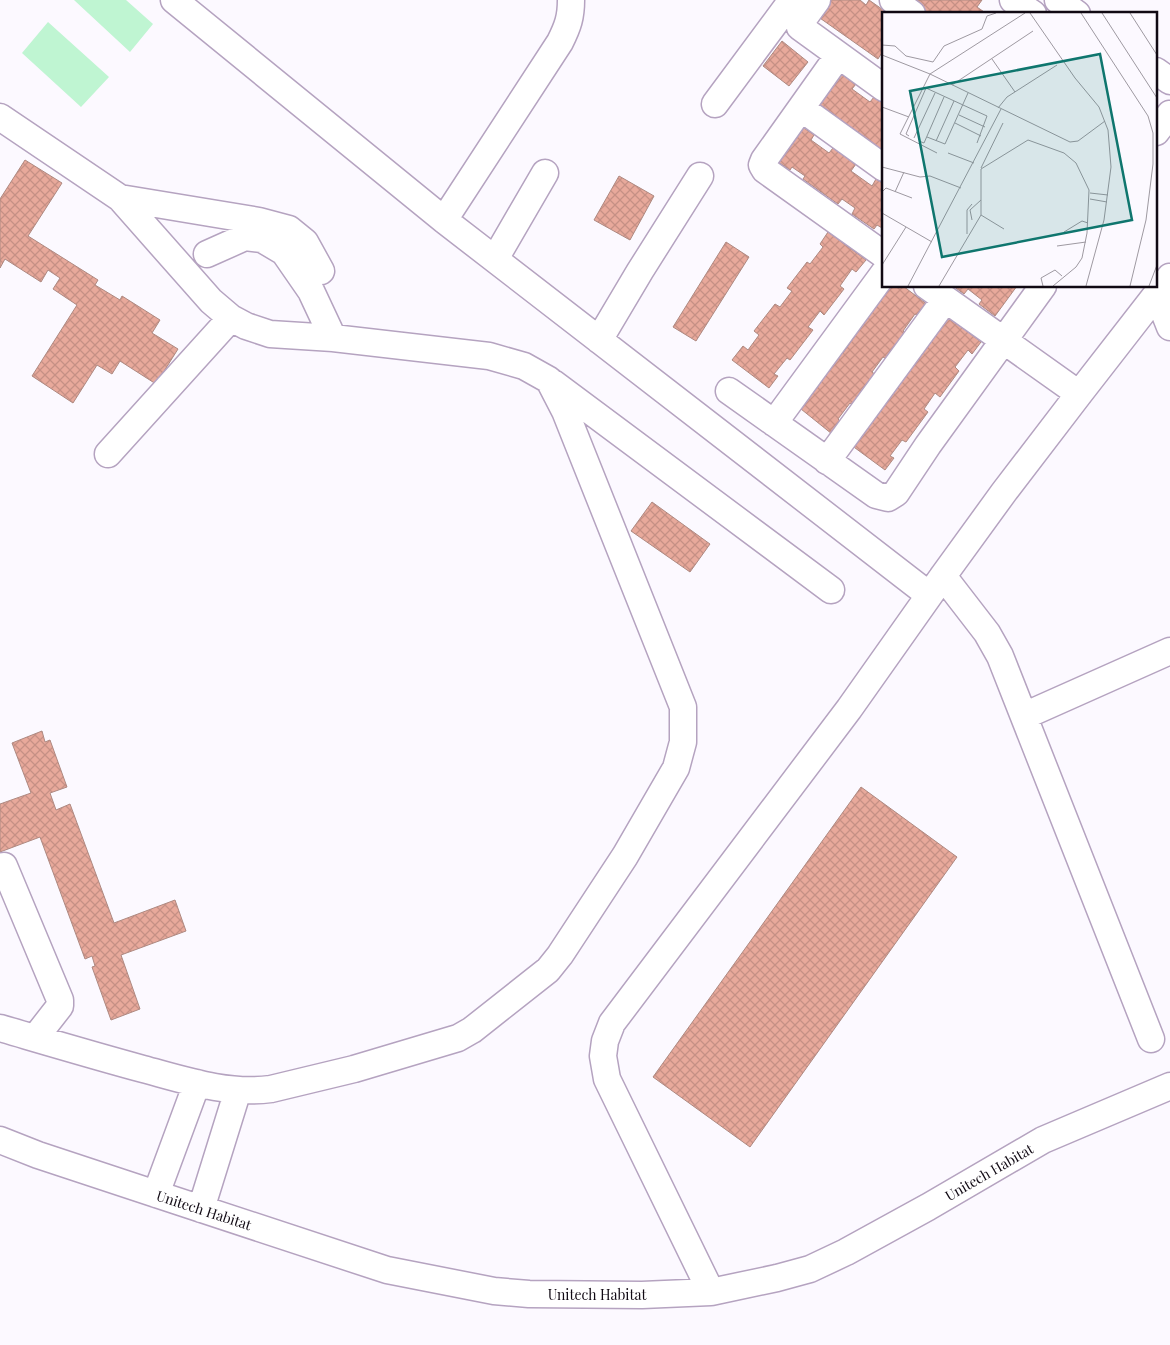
<svg xmlns="http://www.w3.org/2000/svg" width="1170" height="1345" font-family="'Playfair Display',serif">
	<defs>
		<pattern id="building-cross-hatch" width="8" height="8" patternUnits="userSpaceOnUse" patternTransform="scale(1.25)"><rect width="8" height="8" fill="#e8a99b"/><path d="M0 0l8 8M0 8l8-8" fill="none" stroke="#c69085"/></pattern>
	</defs>
	<rect width="100%" height="100%" fill="#fcf9ff"/>
	<!-- green -->
	<path fill="#bff5d2" d="M74,0h52l27,24 -23,28z
		M48,22l61,55 -28,30 -59,-54z"/>
	<!-- building -->
	<path fill="url(#building-cross-hatch)" stroke="#ae8981" d="M828,0h32l6,5 3,-5 20,14h-5v42l-3,-2 -3,5 -61,-43z
		M907,0h75l-5,7 10,7h-60z
		M782,41l26,21 -19,24 -26,-20z
		M840,73l16,11 -4,5 18,13 4,-5 10,7v52l-68,-49z
		M798,124l16,11 -3,5 18,13 4,-5 23,16 -5,7 21,15 4,-7 8,5v45l-7,-4 -3,4 -22,-15 3,-6 -13,-9 -4,5 -35,-25 2,-3 -13,-9 -2,3 -16,-11z
		M25,160l37,23 -34,53 70,44 -3,5 25,15 2,-4 38,24 -8,13 26,16 -22,35 -36,-23 -8,13 -15,-9 -24,38 -41,-27 45,-71 -24,-16 7,-11 -12,-8 -7,12 -36,-23 -5,9v-69z
		M619,176l35,20 -24,44 -36,-20z
		M828,232l38,28 -10,12 -4,-3 -12,17 4,3 -20,26 -4,-4 -12,16 5,3 -23,30 -3,-2 -13,16 4,2 -9,12 -37,-28 11,-14 5,4 11,-15 -5,-4 21,-27 5,3 12,-16 -5,-3 20,-26 3,2 13,-17 -3,-3z
		M726,242l23,15 -53,84 -23,-14z
		M885,286h18l25,19 -8,12 -5,-3 -12,17 4,3 -19,26 -5,-3 -11,15 4,3 -23,30 -3,-2 -12,16 3,3 -9,12 -36,-29 10,-14 5,4 11,-15 -4,-4 20,-27 5,4 12,-17 -5,-3 20,-26 4,2 12,-17z
		M953,286h64l-22,30 -16,-12 3,-4 -14,-11 -4,5z
		M944,314l37,28 -9,12 -4,-4 -13,17 4,4 -19,26 -5,-4 -11,16 4,3 -22,30 -4,-2 -12,16 4,2 -9,12 -38,-28z
		M652,502l58,42 -20,28 -59,-41z
		M42,731l3,11 5,-2 17,47 -17,6 6,17 14,-6 44,119 61,-23 11,31 -65,24 19,54 -29,11 -19,-53 3,-1 -3,-10 -7,3 -45,-122 -40,15v-48l31,-11 -19,-50z
		M861,787l96,70 -207,290 -97,-70z"/>
	<g fill="none" stroke-linecap="round" stroke-linejoin="round">
		<defs>
			<path id="minor" d="M174,0l270,220 485,375
				M817,0l-16,22 -1,5 84,61
				M893,0l19,14
				M1013,0l20,14
				M1058,0l19,14
				M838,56l-74,104 -2,5 3,5 119,85
				M1156,71l14,10
				M715,104l77,-104
				M801,108l83,60
				M0,117l120,81 91,103 20,17 15,8 24,8 63,4 156,18 35,10 25,14 16,31 118,296v35l-7,26 -51,88 -65,99 -12,15 -76,60 -14,8 -104,31 -83,20c-43,6 -87,-9 -128,-20 -48,-13 -95,-27 -143,-41
				M1156,132l14,-18
				M120,198l139,23 30,8 16,13 16,29
				M444,220l116,-178c8,-16 11,-25 11,-42
				M207,254l38,-17 17,2 22,13 27,39 22,47
				M495,259l50,-86
				M927,286l152,108
				M1157,294l13,33
				M599,340l41,-69 60,-95
				M553,383l278,207
				M729,391l147,104 12,3 8,-5 32,-48 115,-159
				M774,423l110,-150
				M108,454l123,-136
				M827,461l118,-161
				M943,576l44,57 13,23 151,383
				M1024,716l146,-65
				M4,866l56,134v6l-25,32
				M0,1140l38,15 118,39 231,76 107,21 35,3 113,1 69,-3 66,-14 33,-9 36,-17 82,-45 115,-67 127,-54
				M156,1194l41,-111
				M201,1209l37,-119
				M711,1292l-104,-213 -4,-23 2,-15 7,-18 237,-314 94,-133 61,-84 75,-98 91,-117"/>
		</defs>
		<!-- minor casing -->
		<use href="#minor" stroke="#b5a3c0" stroke-width="29"/>
		<!-- minor -->
		<use href="#minor" stroke="#fff" stroke-width="26"/>
	</g>
	<g text-anchor="middle" dominant-baseline="central" stroke-width="4" stroke-linejoin="round" paint-order="stroke">
		<!-- street labels -->
		<g font-size="14" fill="#100913" stroke="#fff">
			<text transform="translate(989 1172) rotate(-30)">Unitech Habitat</text>
			<text transform="translate(204 1210) rotate(18)">Unitech Habitat</text>
			<text x="597" y="1294">Unitech Habitat</text>
		</g>
	</g>
	<!-- overview -->
	<g transform="translate(882 12)">
		<rect width="275" height="275" fill="#fcf9ff"/>
		<path fill="none" stroke="#9e99a1" stroke-width="1" d="M148,1l45,65 24,29 9,23 3,37 -7,53 -18,66M199,1l67,103 5,17v31l-7,56 -16,66M220,1l55,85M248,1l27,42M0,33l13,1 11,10 27,6 11,-16 38,-17 5,-13 9,-3M0,43l48,19 140,68 8,-1 27,-20M110,47l23,33M70,73l81,-54M0,95l27,10M116,96l9,-11 50,-32M77,103l26,12M73,111l26,13M27,124l-3,-2 20,-46 61,28 -10,27M45,125l18,7 23,-51M32,126l21,-45M37,129l5,2 20,-46M54,129l18,-40M55,141l-37,-19 30,-60 95,-61M66,141l26,10M0,155l38,10 10,-1 31,12M99,156l22,-45M0,180l4,-4 26,10M13,180l9,-20M208,181l18,2M208,187l17,3M0,201l50,29M99,203l23,14M90,208l-2,-10 11,-10M182,220l18,-11 6,2M85,222v-24l5,-6M175,234l29,-4M0,253l24,-38M26,274l93,-177M57,274l42,-71v-46l47,-29 36,13 12,10 13,27 -2,43 -5,25 -6,9 -23,19M161,274l-2,-8 14,-8 7,6M267,274l8,-21"/>
		<path fill="#0f766e" fill-opacity="0.15" stroke="#0f766e" stroke-width="2.5" d="M218,42l32,166 -190,37 -32,-166z"/>
		<rect width="275" height="275" fill="none" stroke="#100913" stroke-width="2.5"/>
	</g>
</svg>
